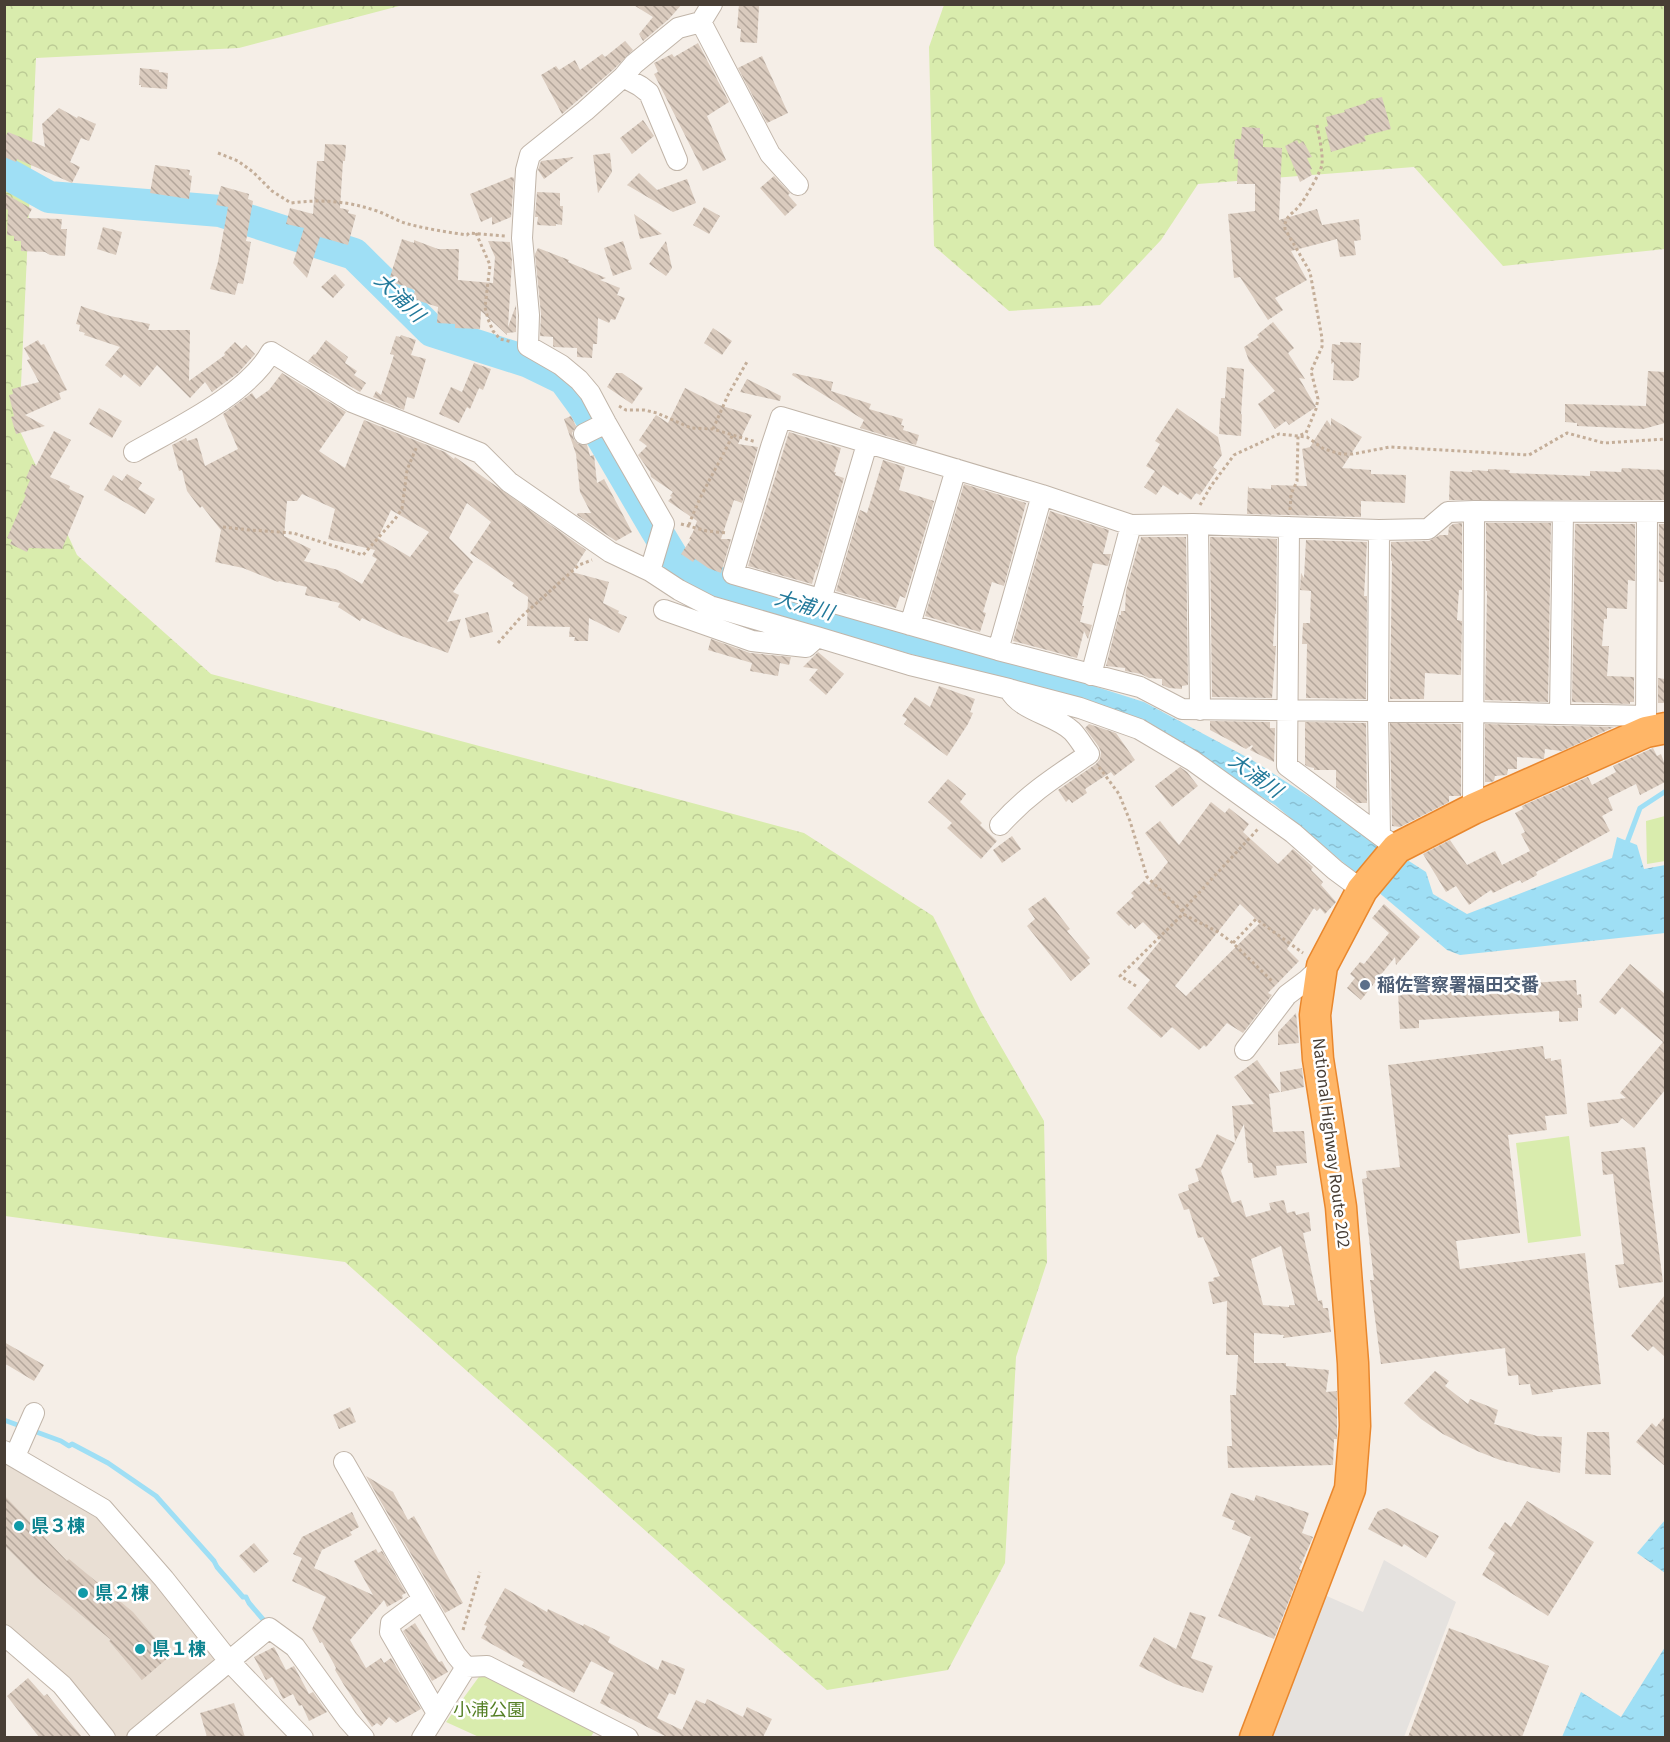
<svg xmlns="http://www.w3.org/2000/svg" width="1670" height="1742" font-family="'Source Sans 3','Noto Sans JP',sans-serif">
	<defs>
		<pattern id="forest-crowns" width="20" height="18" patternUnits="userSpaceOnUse" patternTransform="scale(1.5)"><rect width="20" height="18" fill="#d9ecad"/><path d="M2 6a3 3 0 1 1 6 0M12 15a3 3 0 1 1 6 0" fill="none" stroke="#bccb95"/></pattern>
		<pattern id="water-ripples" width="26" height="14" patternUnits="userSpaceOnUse" patternTransform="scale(1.5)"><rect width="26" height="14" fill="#9fdff5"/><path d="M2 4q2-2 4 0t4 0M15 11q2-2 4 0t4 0" fill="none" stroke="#8ac0d3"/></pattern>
		<pattern id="building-back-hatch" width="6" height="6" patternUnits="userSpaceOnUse" patternTransform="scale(1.5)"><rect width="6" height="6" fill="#dacbbe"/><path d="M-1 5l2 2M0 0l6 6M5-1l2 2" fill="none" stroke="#b3a69b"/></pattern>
	</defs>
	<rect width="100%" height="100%" fill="#f5eee7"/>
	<!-- residential -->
	<path fill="#e9dfd4" d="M4,1451l99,58 126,152 -92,76h-32l-100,-102z"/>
	<!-- green -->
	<path fill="#d9ecad" d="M1665,816v45l-18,3 -1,-43z
		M1569,1136l12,100 -53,7 -12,-100z
		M481,1674l113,58 -4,6 -111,-1 -33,-15z"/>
	<!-- forest -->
	<path fill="url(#forest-crowns)" d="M5,5h398l-164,43 -203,10 -17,371 58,126 134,119 593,159 129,83 47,94 64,111 3,141 -31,95 -11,206 -57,107 -121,20 -104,-90 -378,-338 -340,-46z
		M944,5h721v244l-162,17 -89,-99 -216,17 -37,56 -61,65 -91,6 -75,-65 -5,-199z"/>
	<!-- parking -->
	<path fill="#e5e2df" d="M1384,1560l72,42 -52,135 -139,1 55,-145 43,19z"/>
	<!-- water -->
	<path fill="url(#water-ripples)" d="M1040,669l104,33 108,58 174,112 7,22 34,20 145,-56 5,-21 20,8 7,24 21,-4v68l-205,22 -13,-5 -172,-145 -75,-46 -164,-69z
		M1665,1520v53l-28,-20z
		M1665,1647v90h-103l19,-45 40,25z"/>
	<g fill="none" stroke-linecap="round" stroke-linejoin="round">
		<!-- stream -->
		<path stroke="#9fdff5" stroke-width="5" d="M1625,848l15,-40 26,-17
			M4,1420l19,7
			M31,1430l30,11 8,5 3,-2 36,19 48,33 58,65 3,6 26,30h3l3,6 18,21"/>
		<!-- river -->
		<path stroke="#9fdff5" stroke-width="32" d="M4,172l45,25 171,14 134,43 78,77 97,31 35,17 19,26 72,123 26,43 133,40 266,73"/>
	</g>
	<!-- building -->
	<path fill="url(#building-back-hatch)" fill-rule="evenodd" d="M632,4h50l-13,15 -26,22 -4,-7 14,-17z
		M739,4l20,2 -2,37 -17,-1 1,-13 -4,-1z
		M625,41l8,9 -19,19 -52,45 -21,-39 15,-9 3,4 16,-10 5,10 22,-16 3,3z
		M698,43l31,59 -22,14 19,44 -23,11 -49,-97 4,-2 -4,-9 18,-9 2,3z
		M762,56l26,57 -21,10 -29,-55z
		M140,68l19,2v2l9,1 -1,16 -26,-2v-2h-2z
		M1382,97l9,32 -27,7 2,5 -35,11 -6,-25 3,-1 -2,-9 19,-5 -1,-2 22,-7v-2z
		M59,108l18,10 1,-2 18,8 -7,17 -8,-3 -11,24 10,5 -8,16 -55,-24 -1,3 -12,-5v-18l4,-7 37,15 -3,-23z
		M643,120l11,16 -22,18 -12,-16z
		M1242,127l18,1v6h3v13l19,1 -3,72 38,-11 5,16 37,-6 2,21 -7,1 2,14 -16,2 -3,-18 -46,12 16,29 -32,18 8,12 -15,10 -28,-43 -6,1 -6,-64 27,-3v-27h-18l1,-25h-4l1,-20h6z
		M1297,140l2,4 4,-3 9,16 -5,1 5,11 -2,1 2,5 -12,7 -15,-36z
		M325,144l21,1 -1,16h-2l-3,47 9,2 -1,3 8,2 -8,30 -28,-8 -13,41 -14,-15 11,-35 -18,-4 4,-16 23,6 4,-53h7z
		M610,153l2,19 -14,21 -5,-38z
		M574,157l-30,22 -6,-9 3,-9z
		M155,165l35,5 -1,5 3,1 -3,23 -39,-6z
		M639,173l18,17 30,-11 9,24 -23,9 -46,-27z
		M774,176l16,17 -2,2 9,10 -12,11 -25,-28z
		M512,177l2,1 -3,39 -19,8v-8l-11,5 -11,-28z
		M221,186l28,8 -1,5 5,2 -7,40 5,1 -6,33 -2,9 -5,-1 -3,12 -25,-6 8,-27 10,-55 -12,-2z
		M537,192l23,1v13h3l-1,19 -6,-1v2l-19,-1 1,-8h-3z
		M4,193l28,16 -5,9 35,1 -1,10h6l-2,27 -15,-1 -5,-3 -24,-1v-10h-7v-5l-7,-1 1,-25 -4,-2z
		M704,207l16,9 -11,18 -16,-9z
		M634,214l28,20 -22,5z
		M103,227l19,5 -6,23 -19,-6z
		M402,239l12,4v-3l24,9h21l-1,31 35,3 2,-26 -7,-16 22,1 2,19 -4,66 8,-22v27l-9,1v2l-26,-24 -1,18 -25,-1v-4l-18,-1 1,-16 -25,-8 2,-9 -21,-7 1,-5 -5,-1z
		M623,241l9,28 -19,7 -9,-28z
		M666,241l6,27 -6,8 -17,-12z
		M538,248l31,12 -1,2 38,16 -6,2 20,8 -3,7 8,3 -10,22 -4,-1 -2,4 -11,-5 -1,26h-4l-1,14 -15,-1v-9l-23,-1 -1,-1v-9l-13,-1 1,-22 -6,-60z
		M335,274l10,11 -12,13 -12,-11z
		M81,306l29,10 40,8 -2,6h42l-1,51 36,-26 -1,-2 11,-11 7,7 4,-4 9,9 -17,19 -26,19 -7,-10 -15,16 -33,-33 -17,22 -16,-13 -3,4 -16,-13 15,-18 -36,-12 1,-2 -6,-2 1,-6 -4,-1z
		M1273,322l21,26 -6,5 17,26 -6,-1 17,29 -27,18 -3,-4 -11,8 -17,-25 17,-13 -26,-30 -5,-14 15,-10 -2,-2z
		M713,328l19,13 -10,14 -18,-12z
		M401,335l15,5 -5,15 15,4 -12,40 -7,-2 -3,13 -31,-13 3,-6 5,4 13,-40 -4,-1 6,-18 4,1z
		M38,340l3,5 3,-1 23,46 -8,3 2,6 -36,16 20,11 -29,8 -5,-17 3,-1 -5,-21 4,-1 -1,-5 27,-7 -12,-22 3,-1 -6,-11z
		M326,340l22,17 -3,6 12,8 -3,4 12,8 -6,9 -52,-31 6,-7 1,1z
		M1340,342l21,1 -2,34 -6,4 -20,-1 1,-18 -3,2 1,-20 8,1z
		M474,363l17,6 -8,21 -4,-2 -9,21 -3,-2 -8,16 -20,-9 12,-27 11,5z
		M1227,367l17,2 -3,46 1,-1 -1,22 -22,-2 2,-36h4z
		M1648,371l17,1v51l-22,6 -66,-3v-3l-12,-1v-18l81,2z
		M282,373l64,39 -27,39 26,17 19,-48 81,32 9,7 1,-2 131,93 -14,22 37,10 -6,21 16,8 -1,2 9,4 -8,16 -30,-15 -1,23h-14l1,-4h-6l1,-10 -43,-1 1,-29 -16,-11 2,-3 -44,-30 21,-31 -24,-19 -18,35 24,24 -20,30 6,3 -12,27 14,-3 -13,34 -52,-19 -34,-16 -2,3 -22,-14 2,-4 -35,-8 2,-8 -28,-6 -1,1 -35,-14 -28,-6 6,-32 -19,-24 -2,2 -13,-17 -5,-21 -3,1 -7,-26 14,-7 1,3 10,-3 8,28 33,-17 -15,-35 29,-21 4,6 13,-9zM302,494l33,15 -7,30 47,11 -3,6 5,3 -15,25 -24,-14 -34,-9 7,-12 -27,-13 3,-35h10zM391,510l38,22 -19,25 -32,-19z
		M616,373h6l21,15 -11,16 -25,-17z
		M793,373l40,9 -2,9 40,13 -2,5 34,10 -2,6 3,1 -1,4 16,5 -3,10 -56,-17 4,-8 -72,-45z
		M747,379l34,17 -1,5 -40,-9z
		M685,388l34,17 33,10 -14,29 20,3 -16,56 -8,-3 -13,39h10l-10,34 -13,-5 -13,-9 -2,3 -12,-8 10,-15h-2l4,-7 4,-11 -29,-20 4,-4 -2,-1 3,-4 -22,-15 -1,-5 -12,-17 9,-9 -8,-6 17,-25 12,8z
		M99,408l23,13 -10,17 -23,-14z
		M1177,408l41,29 4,18 -9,12 4,3 -17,25 -4,-2 -5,7 -11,-8 -2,3 -15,-10 -7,10 -12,-8 11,-16 -9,-5 14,-22 -5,-3z
		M571,416l5,10 -4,7 2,7 4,4 9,1 3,11 4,-1 3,28 7,-4 28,53 -16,9 -39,-26 1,-2h13l-11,-21 -4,-38 -12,-35z
		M1331,418l31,19 -20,31 29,2v4l35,1 -1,28 -44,-2v16l-114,-3 1,-28 1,2 22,1v-4l36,1 -5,-37 8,-2 17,-27 4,6z
		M54,431l17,9 -21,37 20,9 -1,3 15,7 -22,53 -33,-1 -2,4 -17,-8 2,-4 -5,-2 19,-43 -2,-1 6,-14 -4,-2 6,-14 4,2z
		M789,432l52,16 -7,24h2l-1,3 9,3 -27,93 -1,-2 -4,15 -64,-18z
		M883,460l22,7 -6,23 35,11 -29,97 -5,-2 -4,12 -60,-17 24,-81 7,3z
		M1622,468l43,2v30h-216l1,-29 22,1v-2l16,1v-2l22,1 -1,3 81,3v-5l31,1z
		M127,474l15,9 -4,6 17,10 -10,15 -41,-24 9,-15 9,6z
		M964,484l62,19 -22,83 -12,-4 -9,30 3,1 -6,19 -55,-16z
		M1050,511l59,19 -6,24h8l-3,12 -15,-3 -11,43h2l-4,16 12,3 -4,14 -4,-8 -7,27 -64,-17z
		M1462,523v67h-3l-2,30 5,1 -1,54 -36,-2 -1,26h-34l2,-138h-1v-19l38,-1 11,-6h8l1,-8 4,-3z
		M1486,523h65l-3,179 -63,-2 2,-109h-1z
		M1575,524h60v57l-7,-1 -1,29 -20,-1v11h-3l-2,27h7l-2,30 27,1v25h-4v2l-58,-2z
		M1659,524h6v58h-6z
		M1141,537h45l2,148 -6,1v3l-13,-1 -7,-3v-6l-13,-1 -8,-4 -16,-3v-3l-19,-2 13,-51h2v-4h4l1,-20 13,-48h1z
		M1210,537l67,2 -1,75h-1l-2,32h3l-4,52 -60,-1z
		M1306,540l61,2 -3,54h3l-1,103 -60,-1 1,-54h-5l1,-21h7l1,-32 -11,-1 1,-17 3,5z
		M488,612l5,20 -23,6 -5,-20z
		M711,639l39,14 41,4 -2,8 -9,-2 -2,13 -28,-5 2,-8 -44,-13z
		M818,652l26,22 -18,21 -17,-15 9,-11 -15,-2z
		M1658,678l7,1v24h-7z
		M939,686l36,13 -5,13 3,1 -5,11 -21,32 -43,-32 3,-5 -5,-3 13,-19 15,10z
		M1210,721l60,1v6h5l-1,34 -24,-12 3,-4 -1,-1 -6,4 -36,-19z
		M1305,722l61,1 1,80h-10l-21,-16v-17h-22v-2l-5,-1 -4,-2z
		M1390,723l71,1v72h-12v6l-49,25 -8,-1z
		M1089,724l27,9 19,27 -21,16 -3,-4 -26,17 2,4 -15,10 -3,-4 -3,3 -8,-12 38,-26 4,-5 1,-7 -2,-5 -14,-19z
		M1485,724l129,3 -52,24 -17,-2 -1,10 -27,-2v12h-9l-1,6 -12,1 -1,5 -3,1h-6z
		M1653,748l4,8 4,-2 4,11v17l-25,13 -4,-11 -28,14 5,12 -11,6 8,15 -53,29 1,1 -22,11 1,3 -15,8 -2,-3 -27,13 -2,-3 -22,15 -13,-19 -10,6 -23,-38 27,-14 17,25 28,-14 7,14 28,-14 -9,-17 4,-2 -10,-19 8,-4 -1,-3 66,-29 4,8 24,-13 -3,-6z
		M1180,767l7,5 11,14 -26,21 -17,-21z
		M948,779l18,15 -6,8 22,21 -2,2 17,16 -16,18 -34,-31 5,-5 -24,-21z
		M1211,802l14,11 4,-5 20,16 -6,8 35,32 15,-15 20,18 -2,3 12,12 -2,3 15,17 -11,12 -5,-6 -3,3 -3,-3 -27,41 12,12 -31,32 4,2 -29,38 -16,-10 -21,24 -2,-2 -5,5 -27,-23 -11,11 -34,-30 23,-28 -13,-11 24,-29 -18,-18 -8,7 -4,-5 -2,2 -13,-13 18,-17 -3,-3 13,-12 5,4 19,-23 -23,-29 15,-12 19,24zM1240,904l20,19 -74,73 -11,-10z
		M1012,836l9,13 -19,14 -9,-13z
		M1045,897l25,32 -3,2 23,27 -3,2 3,4 -19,17 -44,-55 8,-7 -7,-10z
		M1384,904l36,33 -24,28 -1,-8 -34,43 -14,-12 8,-10 -5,-4 10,-12 4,2 25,-31 -17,-15z
		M1630,964l35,30v96l-31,38 -12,-10 -4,5 -28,4 -3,-24 39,-5 -6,-5 43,-51 -41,-35 -7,8 -16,-13z
		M1576,980l1,15 4,-1 1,14h-4v13l-19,1v-11l-140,9v8l-19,1 -2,-37z
		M1296,1013l3,30 -21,2v-13z
		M1543,1046l2,13 6,-1v3l10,-2 6,55 -22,2 2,14 -39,5 12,98 -64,8 4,28 125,-16 16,131 -49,6 1,2 -21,3 -2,-11 -11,1 -1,-10 -10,1 -3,-28 -124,16 -11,-84h4l-12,-101 5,-1 -1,-7 34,-4 -12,-102z
		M1257,1060l23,32 -11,2 4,38 31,-1 3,32 -31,3 1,9 -23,3 -2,-15h-4l-4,-39 -9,18 -3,-36 22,-2 -20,-27z
		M1302,1068l2,19 -23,5 -1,-20z
		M1217,1134l18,9 -14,28 11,32 9,-3 5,17 25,-7 -2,-7 15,-3 3,13 8,-2 1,4 13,-3 2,19 -8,2 15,68 4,-1 1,8h5l3,24 -48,6 1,-3 -30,-2v30h32v3l43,4 -3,22 11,-1v48h-3l-1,26 -105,3 -1,-22h5l-2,-51h6l2,-40h-12l1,-54 -14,3 -5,-22 6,-1 -1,-3 7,-2 -17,-39 -5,1 -9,-29 -5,1 -6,-16 11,-4 -1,-5 11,-4 -4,-12 6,-2zM1281,1246l14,59h-6v2l-26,-2 -12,-46z
		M1645,1147l18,135 -44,6 -4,-23 9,-1 -11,-90 -10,1 -2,-23z
		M1665,1295v62l-12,-11 -5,5 -17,-15z
		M4,1342l40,23 -10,16 -30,-18z
		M1435,1371l14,10 -4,5 23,18 2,-5 28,11 -4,14 43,12 25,1 -2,36 -27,-5 -33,-8 -23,-9 -34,-17 -22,-15 -17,-16z
		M350,1407l6,15 -17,7 -6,-14z
		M1665,1416v50l-29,-24 16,-19 4,4z
		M1587,1432h22l2,43 -26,-1z
		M366,1476l27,16 15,28 6,-4 49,87 -18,10z
		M1231,1493l23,8 2,-6 53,18 -7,20 11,4 -14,32 2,1 -27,69 -56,-23 33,-79 -19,-8 3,-8 -13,-5z
		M4,1495l63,66 2,-2 64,53 37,44 -28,24 -33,-39 2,-1 -74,-62 -33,-33z
		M1527,1501l67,41 -46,74 -66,-41 13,-22 -7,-5 17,-26 6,5z
		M1387,1508l52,28 -13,22 -22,-14 -2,3 -34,-18 10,-18z
		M352,1512l7,15 -9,5 2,3 -30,15 -8,18 59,27 -19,-34 22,-12 2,4 4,-2 24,42 -4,2 1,3 -16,9 -3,-7 -34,40 16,28 15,-10 3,5 7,-5 30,51 -25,14 -7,-6 -8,9 -4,-3 -5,4 -28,-42 -9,-15 1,-2 -14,-26 -2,1 -8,-14 14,-32 -34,-16 10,-23 -9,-4 9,-17z
		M254,1543l15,18 -15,12 -15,-17z
		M505,1588l42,24 1,-3 35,17 1,-2 26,13 -2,5 50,28 4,-10 23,9 -10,26 -6,-2 -12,25 25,12 14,-30 9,4 2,-5 36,18 4,-10 25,12 -9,18h-96l-67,-34 14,-30 -23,-12 -17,32 -52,-27 2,-4 -43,-24 6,-12 -3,-1z
		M1190,1612l16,5 -15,41 22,8 -10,27 -28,-9 -36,-18 15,-29 22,12z
		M415,1623l24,39 3,-1 6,11 -16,9 -29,-50z
		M1449,1628l100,38 -27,71h-114z
		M274,1647l12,23 8,-4 15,28 4,-2 14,20 -18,9 -7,-16 -3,1 -6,-12 -10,5 -11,-22 -6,3 -12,-23z
		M28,1678l16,18 3,-2 35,43h-43l-32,-41z
		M234,1703l11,34h-38l-7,-24z"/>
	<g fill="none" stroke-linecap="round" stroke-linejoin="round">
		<defs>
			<path id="minor" d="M701,22l69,132 28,31
				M623,77l17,9 9,7 28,67
				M584,434l22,-11
				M134,452c42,-24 114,-58 137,-100l81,50 128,51 29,29 101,70 40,19 29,19 31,16 107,31
				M1198,525l2,185
				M1289,527l-2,239 110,82
				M1379,530l-1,181 2,124
				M650,571l14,-47 -58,-101 -16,-30 -11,-13 -18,-15 -33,-19 1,-31 -7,-77 4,-68 4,-15 55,-44 38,-34 11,-13 44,-36 23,-6 11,-18
				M821,600l46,-156
				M664,610l88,31 54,6 11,-10 93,28 99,24c12,23 45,25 63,42 6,6 11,15 17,23 -34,23 -61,40 -89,71
				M910,625l46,-156
				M998,650l44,-155
				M1091,675l40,-150
				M1012,690l68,18 59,21 54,32 100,72 42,37 27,20
				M1560,714l3,-202
				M1646,716l-173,-4 -291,-3 -42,-22 -142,-37 -265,-76 38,-127 10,-30 261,78 89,30 62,-1 186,6 49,-1 20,-17 26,-1 192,1
				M1646,728l1,-216
				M1473,809l1,-298
				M1245,1050l42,-55 20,-15 15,-14
				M4,1451l99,58 61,70 65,82 74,77
				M15,1456l19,-43
				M344,1462l79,137 33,56 10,12
				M423,1599l-32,24 -1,9 47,81
				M4,1635l58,50 43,53
				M137,1738l132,-110 26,19 53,73 16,18
				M422,1738l44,-71 21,-1 141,72"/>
			<path id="highway" d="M1255,1738l95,-249 5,-63 -2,-63 -12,-156 -23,-148 -3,-44 7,-49 40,-76 35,-42 76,-39 173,-77 20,-4"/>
		</defs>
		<!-- minor casing -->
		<use href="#minor" stroke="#c1b5a9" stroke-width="22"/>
		<!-- highway casing -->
		<use href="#highway" stroke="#e9872d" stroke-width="33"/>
		<!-- path -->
		<path stroke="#c4ae99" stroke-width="3" stroke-dasharray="3 3" stroke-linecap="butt" d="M218,153l20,8 15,11 19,19 19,12c30,-4 57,-2 86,8 11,4 20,10 31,13 19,5 39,8 59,11l2,-2 36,3
			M476,233l14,32 -5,42 3,12 5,12 7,8 12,3
			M619,406l7,4h18l13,3 34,15 22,1 43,13
			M713,429l15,-34 20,-35
			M1200,505l11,-19 23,-31 45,-21 28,3 17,12 17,5h12l37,-7 139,8 38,-22 37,10 62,-4
			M1290,510l1,-16 6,-13 1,-45 8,-3 10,-24 2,-10 -7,-28 11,-24v-9l-12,-66 -25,-43c-1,-13 7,-14 14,-23 5,-5 23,-36 23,-42 1,-12 -3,-27 -5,-39
			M681,524l26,7 20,2
			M689,525c11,-32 30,-60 44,-91
			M223,527l27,3 43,3 70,22 32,-36 7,-10 5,-39 10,-24
			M498,643l23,-26 58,-52 13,-5
			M1099,767l20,27 11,27 17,56 35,34 1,3 35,18 15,11 40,39
			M1182,911l76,-82
			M1233,943l23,-24 47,34
			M1136,986l-16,-10 63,-62
			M463,1630l17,-58"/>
		<!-- minor -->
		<use href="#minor" stroke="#fff" stroke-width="20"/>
		<!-- highway -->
		<use href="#highway" stroke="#ffb667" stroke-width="30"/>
	</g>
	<!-- markers -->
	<circle fill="#5c6f8a" stroke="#fff" stroke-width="2" cx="1365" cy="985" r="6"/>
	<g fill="#0f9aa8" stroke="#fff" stroke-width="2">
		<circle cx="19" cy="1526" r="6"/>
		<circle cx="83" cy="1593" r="6"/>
		<circle cx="140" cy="1649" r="6"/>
	</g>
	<g text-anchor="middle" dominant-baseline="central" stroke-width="5" stroke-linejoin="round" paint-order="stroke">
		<!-- service labels -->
		<g font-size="18" font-weight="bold" fill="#4e5e75" stroke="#fff" text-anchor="start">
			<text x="1377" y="985">稲佐警察署福田交番</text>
		</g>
		<!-- street labels -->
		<g font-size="18" fill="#483e35" stroke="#fff">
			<text transform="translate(1331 1143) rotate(83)">National Highway Route 202</text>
		</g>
		<!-- culture labels -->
		<g font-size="18" font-weight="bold" fill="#0d838f" stroke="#fff" text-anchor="start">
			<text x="31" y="1526">県３棟</text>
			<text x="95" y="1593">県２棟</text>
			<text x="152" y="1649">県１棟</text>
		</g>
		<!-- park labels -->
		<g font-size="18" fill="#547f24" stroke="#fff">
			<text x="489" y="1710">小浦公園</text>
		</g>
		<!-- water labels -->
		<g font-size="20" font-style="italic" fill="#22799a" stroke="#fff">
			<text transform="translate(399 298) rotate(44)">大浦川</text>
			<text transform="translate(804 606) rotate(16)">大浦川</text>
			<text transform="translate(1255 776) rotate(36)">大浦川</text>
		</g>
	</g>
	<!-- border -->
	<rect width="1670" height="1742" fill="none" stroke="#483e35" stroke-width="12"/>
</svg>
